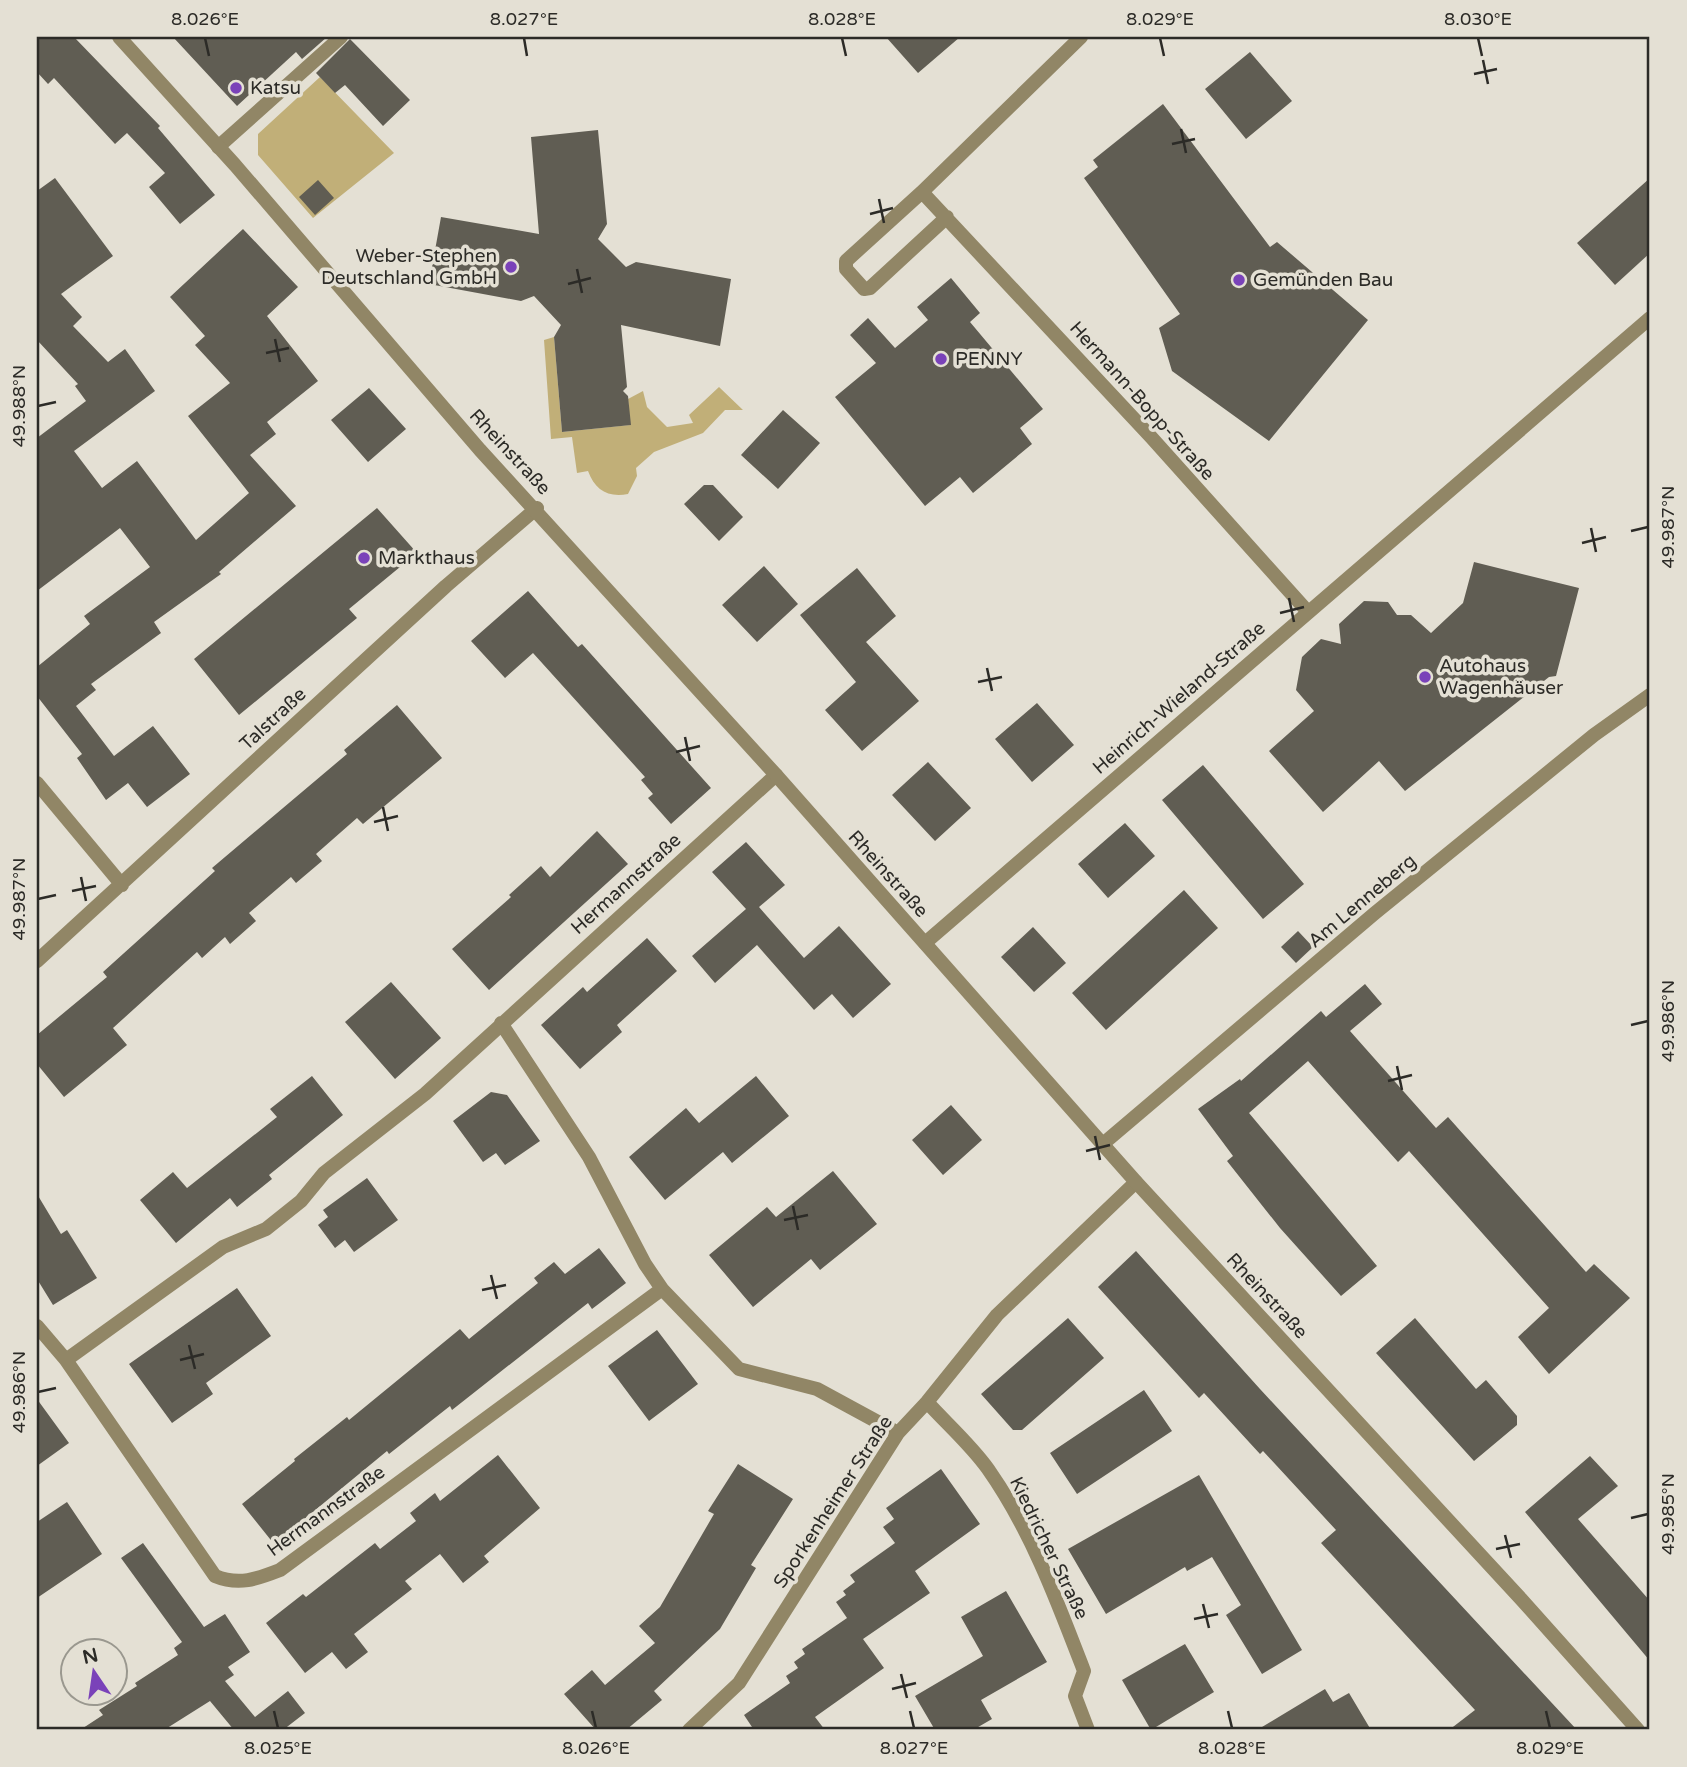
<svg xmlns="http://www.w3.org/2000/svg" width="1687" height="1767" font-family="'Varela Round',sans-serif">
	<rect width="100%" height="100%" fill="#e4e0d4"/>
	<!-- green -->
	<path fill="#c1af78" d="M320,77l74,76 -81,65 -55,-63v-21z
		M554,337l8,95 68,-7 -2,-26 15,-8 4,16 20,20 26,-4 -4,-8 30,-28 24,23h-18l-22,23 -49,19 -18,16 1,8 -9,18c-20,4 -33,-4 -40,-23l-11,2 -5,-36 -21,2 -7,-99z"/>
	<!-- building -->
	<path fill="#605d53" d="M37,37h37l86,89 -2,2 57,67 -35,29 -31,-37 16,-14 -38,-40 -12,11 -61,-66 -6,6 -11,-12z
		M173,37h154l-25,22 -6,-7 -59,54z
		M886,37h74l-42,36z
		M350,39l60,61 -27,26 -38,-41 -10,8 -19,-20z
		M1250,52l42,49 -46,38 -41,-50z
		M1163,104l107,143 7,-5 91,78 -99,121 -97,-70 -13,-43 21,-14 -96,-136 14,-11 -5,-7z
		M598,130l9,94 -9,15 28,28 10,-5 95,17 -11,67 -99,-21 6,62 -4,4 5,5 3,29 -69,7 -8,-95 7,-12 -27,-29 -13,5 -92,-17 12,-67 98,17 -8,-97z
		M55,178l58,78 -52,38 21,23 -9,9 35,36 17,-13 30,42 -81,60 28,37 35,-27 59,79 53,-47 -61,-77 42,-33 -35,-38 10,-9 -35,-39 73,-68 55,58 -31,29 51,65 -51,41 9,12 -26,21 46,51 -77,66 2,2 -67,48 7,11 -70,51 5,6 -20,16 38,50 39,-30 37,48 -43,33 -19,-24 -22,17 -29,-42 5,-4 -45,-58v-29l53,-43 -6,-8 66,-49 -30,-39 -83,63v-153l49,-37 -11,-15 3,-2 -41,-44v-149z
		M1650,178v75l-35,32 -38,-42z
		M318,180l16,18 -19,17 -16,-18z
		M951,278l29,35 -10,9 73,87 -23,19 12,16 -59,49 -13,-16 -35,29 -90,-109 41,-34 -26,-28 18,-17 27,30 33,-28 -11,-13z
		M369,388l37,41 -38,33 -37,-42z
		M783,410l37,33 -42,46 -37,-34z
		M704,485h9l30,32 -24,24 -35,-37z
		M377,508l40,45 -68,56 8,9 -118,97 -45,-56z
		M1474,562l105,26 -23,88 -7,1 -144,114 -26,-30 -56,51 -54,-61 45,-40 -18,-21 6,-33 19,-18 20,5 -2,-20 25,-23 24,1 9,13h14l20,18 32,-30z
		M764,566l34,38 -41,38 -35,-37z
		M857,568l39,48 -30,26 53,59 -57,50 -37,-41 31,-28 -56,-67z
		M528,591l50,56 4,-3 129,144 -40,36 -23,-26 5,-4 -12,-14 4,-3 -112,-124 -28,25 -34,-37z
		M1037,703l37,42 -42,37 -37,-43z
		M397,705l45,53 -79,66 -6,-6 -41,36 6,7 -26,22 -5,-6 -42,36 7,8 -26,23 -5,-7 -23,21 -5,-6 -84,76 14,17 -63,52 -27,-33v-29l70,-58 -4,-5 112,-101 -3,-3 135,-114 -3,-4z
		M928,762l43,46 -36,33 -43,-46z
		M1203,765l101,119 -41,35 -101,-119z
		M1125,823l30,33 -47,42 -30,-34z
		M597,831l31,33 -139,126 -37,-41 59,-52 -2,-2 32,-29 9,11z
		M746,842l39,43 -26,22 45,51 35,-32 52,58 -38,34 -21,-24 -18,16 -57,-65 -42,38 -23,-27 54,-47 -34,-37z
		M1184,890l34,38 -112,102 -34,-37z
		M1033,927l33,36 -32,29 -33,-35z
		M1298,931l15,16 -17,16 -15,-16z
		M647,938l30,33 -60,54 5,7 -42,37 -39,-44 42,-38 4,5z
		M391,982l50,56 -46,41 -50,-57z
		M1365,984l17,20 -32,27 86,97 12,-11 138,155 8,-8 36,34 -81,76 -31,-37 31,-29 -140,-157 -11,11 -90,-101 -59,52 128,153 -36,30 -61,-68 -53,-67 6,-5 -35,-47 42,-30 1,2 80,-70 5,6z
		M312,1076l31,39 -74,60 3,4 -35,28 -7,-9 -54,45 -36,-43 33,-28 14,16 90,-71 -7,-8z
		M756,1076l33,40 -57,47 -9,-11 -58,48 -36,-43 57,-49 13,15z
		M491,1092l16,3 33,46 -35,24 -9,-12 -13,9 -30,-41z
		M951,1105l31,35 -39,35 -31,-35z
		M833,1171l44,53 -57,46 -9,-11 -58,48 -44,-52 58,-48 9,10z
		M367,1178l31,42 -44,32 -9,-12 -10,8 -17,-23 10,-8 -5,-7z
		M37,1194l24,40 6,-4 30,48 -44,27 -16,-26z
		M599,1248l27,35 -34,26 -4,-6 -136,107 -2,-4 -61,48 -2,-3 -113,93 -32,-40 53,-43 -1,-2 53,-42 2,3 111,-91 9,10 69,-56 -4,-5 20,-16 11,12z
		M1136,1251l124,138 317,341h-128l26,-20 -154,-167 15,-13 -73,-79 -3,3 -56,-61 -5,5 -101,-111z
		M237,1288l34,48 -65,47 7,11 -41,29 -43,-59z
		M1068,1318l36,40 -82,72h-9l-32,-36z
		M1415,1318l61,71 10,-9 31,36v9l-43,36 -98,-108z
		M657,1330l41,54 -49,37 -41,-55z
		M1144,1390l28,41 -95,63 -27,-41z
		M37,1399l32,44 -32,23z
		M498,1455l42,53 -56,48 5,6 -26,21 -23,-29 -35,27 7,8 -58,45 14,18 -22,17 -14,-17 -27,21 -39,-50 37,-29 3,3 69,-54 5,6 36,-28 -6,-8 25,-20 5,8z
		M1590,1456l28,30 -40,33 72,82v60l-125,-149z
		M738,1464l55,35 -42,66 5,3 -36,61 -66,62 8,9 -36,30h-30l-32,-36 28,-24 13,15 50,-42 -16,-17 21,-19 54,-93 -6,-3z
		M941,1469l39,55 -65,47 15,22 -67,46 21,29 -69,49 10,13h-71l-10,-15 46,-32 -4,-7 12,-8 -4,-6 11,-8 -3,-5 45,-31 -11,-16 10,-7 -3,-4 12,-9 -5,-7 45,-32 -12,-16 11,-8 -8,-11z
		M1199,1475l103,175 -40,24 -36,-59 15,-10 -29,-48 -25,14 -2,-4 -79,47 -38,-65z
		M67,1502l35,52 -65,44v-76z
		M143,1543l61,84 21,-13 25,38 -22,15 6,8 -9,6 30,36 33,-26 17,22 -22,17h-49l-24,-29 -46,29h-84l23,-15 -4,-5 38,-24 -2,-3 43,-28 -4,-7 8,-6 -61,-84z
		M1006,1591l41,71 -66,38 11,19 -19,11h-38l-20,-34 68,-40 -22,-39z
		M1185,1644l29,48 -63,38 -29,-50z
		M1325,1689l8,13 16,-9 22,37h-114z"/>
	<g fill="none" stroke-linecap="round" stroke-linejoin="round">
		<!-- minor -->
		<path stroke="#918666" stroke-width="14" d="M1081,37l-159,155 229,245 157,175
			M218,147l123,-110
			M922,192l-76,69v8l18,20 6,-1 77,-71
			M37,783l85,102
			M925,943l725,-625
			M37,961l409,-375 91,-78
			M1104,1143l271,-230 219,-178 56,-40
			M662,1289l77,80 78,20 81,44
			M37,1326l29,34 149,216c24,10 42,3 65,-6l382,-281 -17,-25 -56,-107 -88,-134
			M66,1360l157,-113 43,-18 35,-28 23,-28 101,-79 351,-319
			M927,1402c20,22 44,43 61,67 43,61 70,134 96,202l-9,25 13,34
			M689,1730l50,-47 159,-250 29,-31 70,-87 139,-133"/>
		<!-- tertiary -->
		<path stroke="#918666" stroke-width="14" d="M119,37l116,128 245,285 296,325 360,407 385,417 117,131"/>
	</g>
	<!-- ticks -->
	<path fill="none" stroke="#2c2b27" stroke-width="2.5" d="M205,38l4,18M524,38l3,18M842,38l4,18M1160,38l4,18M1478,38l4,18M1483,60l5,24M1474,74l23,-5M1181,129l5,24M1172,144l23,-5M879,199l5,24M870,214l23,-6M577,269l5,24M568,284l23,-6M275,339l5,23M266,353l23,-5M38,406l18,-4M1591,528l5,24M1631,531l17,-4M1582,543l24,-6M1289,598l5,24M1280,613l24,-6M987,668l5,23M978,682l24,-5M685,737l5,24M676,752l24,-6M383,807l5,24M374,822l24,-6M81,877l5,24M72,891l24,-5M38,899l18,-4M1631,1025l17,-4M1397,1066l5,24M1388,1081l24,-6M1095,1136l5,24M1086,1151l24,-6M793,1206l5,24M784,1220l24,-5M491,1275l6,24M482,1290l24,-5M189,1345l6,24M180,1360l24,-6M38,1392l18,-4M1631,1518l17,-4M1505,1535l6,23M1496,1549l24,-5M1203,1604l6,24M1194,1619l24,-5M901,1674l6,24M892,1689l24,-6M274,1711l4,17M592,1711l4,17M910,1711l4,17M1228,1711l4,17M1546,1711l4,17"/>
	<!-- markers -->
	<g fill="#7a42b9" stroke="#e4e0d4" stroke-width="2.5">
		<circle cx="236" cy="88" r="7"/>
		<circle cx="511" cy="267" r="7"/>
		<circle cx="1239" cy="280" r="7"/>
		<circle cx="941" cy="359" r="7"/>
		<circle cx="364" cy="558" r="7"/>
		<circle cx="1425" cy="677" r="7"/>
	</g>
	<g text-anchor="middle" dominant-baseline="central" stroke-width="7" stroke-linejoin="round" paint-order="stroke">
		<!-- poi labels -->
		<g font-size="19" fill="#2c2b27" stroke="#e4e0d4" text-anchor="start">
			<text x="250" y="88">Katsu</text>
			<text x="497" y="256" text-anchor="end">Weber-Stephen<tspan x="497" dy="22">Deutschland GmbH</tspan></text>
			<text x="1253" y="280">Gemünden Bau</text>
			<text x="955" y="359">PENNY</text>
			<text x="378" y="558">Markthaus</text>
			<text x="1439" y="666">Autohaus<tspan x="1439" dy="22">Wagenhäuser</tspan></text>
		</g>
		<!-- street labels -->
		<g font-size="19" fill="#2c2b27" stroke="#e4e0d4">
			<text transform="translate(1142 401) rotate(48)">Hermann-Bopp-Straße</text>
			<text transform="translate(510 452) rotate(47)">Rheinstraße</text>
			<text transform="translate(1179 698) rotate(-41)">Heinrich-Wieland-Straße</text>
			<text transform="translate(273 719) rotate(-43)">Talstraße</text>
			<text transform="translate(888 874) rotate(48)">Rheinstraße</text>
			<text transform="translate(626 884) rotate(-42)">Hermannstraße</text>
			<text transform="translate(1362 901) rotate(-40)">Am Lenneberg</text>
			<text transform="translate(1267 1296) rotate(47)">Rheinstraße</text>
			<text transform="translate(833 1502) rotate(-57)">Sporkenheimer Straße</text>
			<text transform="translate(326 1511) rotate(-36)">Hermannstraße</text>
			<text transform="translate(1049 1548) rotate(64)">Kiedricher Straße</text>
		</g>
	</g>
	<!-- border -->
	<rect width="1687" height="1767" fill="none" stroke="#e4e0d4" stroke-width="77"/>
	<!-- north arrow -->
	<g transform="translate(94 1672) rotate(347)"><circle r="33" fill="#e4e0d4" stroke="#9a988f" stroke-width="2"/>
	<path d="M0-5L12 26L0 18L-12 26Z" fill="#7a42b9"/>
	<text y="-10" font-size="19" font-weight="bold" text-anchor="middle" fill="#2c2b27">N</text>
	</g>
	<rect x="38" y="38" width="1610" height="1690" fill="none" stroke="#2c2b27" stroke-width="2.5"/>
	<g font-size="18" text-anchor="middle" fill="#2c2b27">
		<text x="205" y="25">8.026°E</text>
		<text x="524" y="25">8.027°E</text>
		<text x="842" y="25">8.028°E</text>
		<text x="1160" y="25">8.029°E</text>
		<text x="1478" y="25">8.030°E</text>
		<text transform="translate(19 406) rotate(-90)" y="6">49.988°N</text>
		<text transform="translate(1668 527) rotate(-90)" y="6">49.987°N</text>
		<text transform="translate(19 899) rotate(-90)" y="6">49.987°N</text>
		<text transform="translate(1668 1021) rotate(-90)" y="6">49.986°N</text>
		<text transform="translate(19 1392) rotate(-90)" y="6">49.986°N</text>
		<text transform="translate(1668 1514) rotate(-90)" y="6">49.985°N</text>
		<text x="278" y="1754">8.025°E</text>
		<text x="596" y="1754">8.026°E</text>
		<text x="914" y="1754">8.027°E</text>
		<text x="1232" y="1754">8.028°E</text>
		<text x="1550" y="1754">8.029°E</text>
	</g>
</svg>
